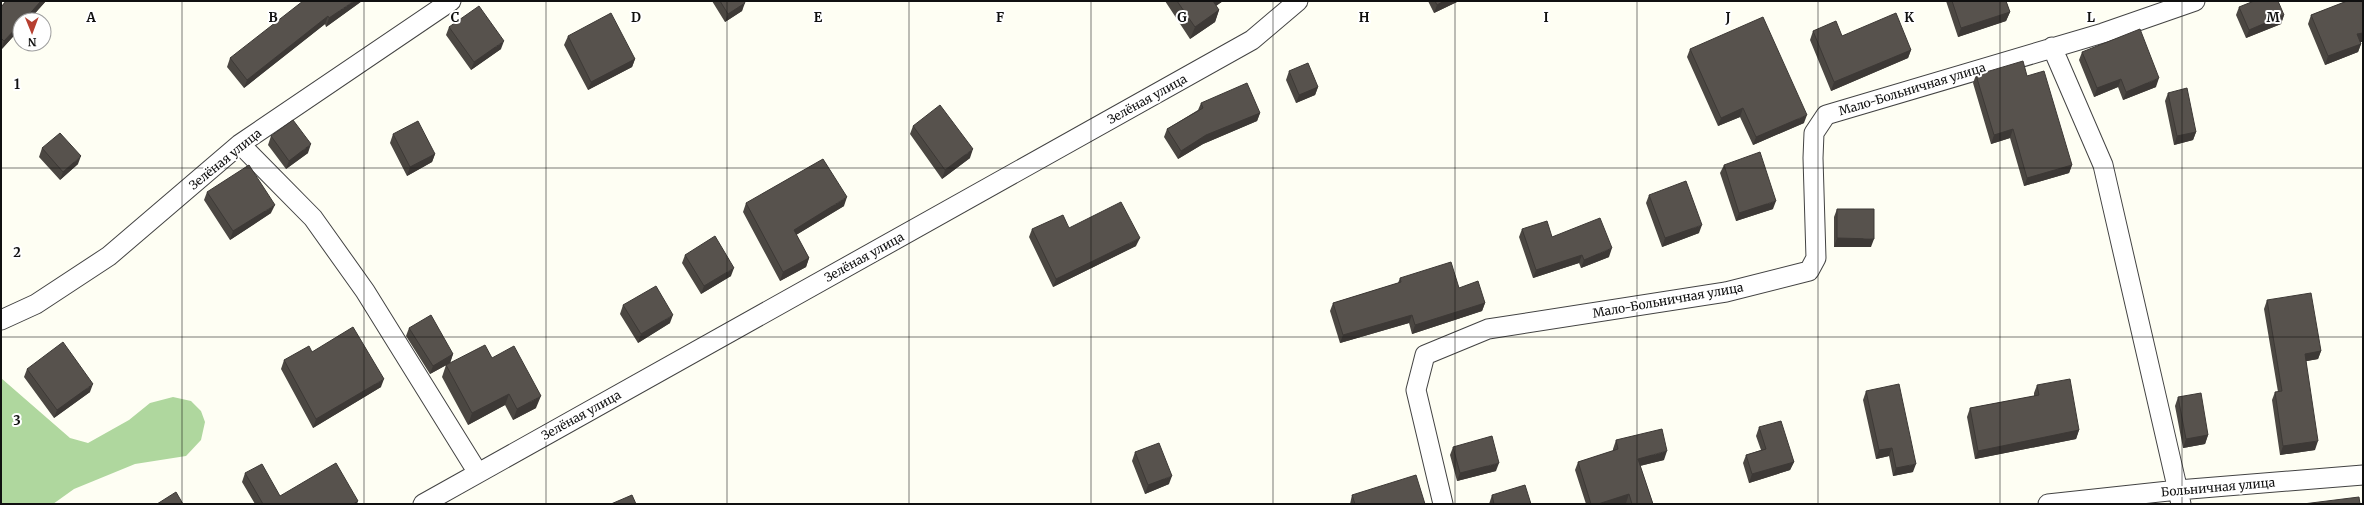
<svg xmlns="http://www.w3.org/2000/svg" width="2364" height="505" font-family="Merriweather,serif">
	<rect width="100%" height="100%" fill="#fefef3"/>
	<!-- forest -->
	<path fill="#afd79e" d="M1,378l69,60 18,5 41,-23 21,-17 23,-6 18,4 10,10 4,11 -4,18 -15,16 -51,8 -61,25 -21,15h-52z"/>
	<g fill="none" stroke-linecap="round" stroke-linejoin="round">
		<defs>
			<path id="minor" d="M2052,47l51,118 78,339
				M240,144l73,74 52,73 113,182
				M1,320l35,-16 73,-48 131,-112 211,-143
				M423,504l829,-464 46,-39
				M1443,504l-27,-114 9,-35 63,-26 238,-37 83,-21 7,-13 -3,-100 1,-25 12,-18 277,-82 92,-32
				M2048,504l130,-14 185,-15"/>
		</defs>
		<!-- minor casing -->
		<use href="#minor" stroke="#434343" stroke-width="21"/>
		<!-- minor -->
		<use href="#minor" stroke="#fff" stroke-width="19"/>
	</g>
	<!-- wall -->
	<path fill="#4b4742" d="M6,1h40l-17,19h-9v9l-19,21v-43z
		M362,1l-36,26 -1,-3 -81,64 -17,-21 3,-9z
		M712,1h32l-2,10 -17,11z
		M1165,1h58l-7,5 3,4 -4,12 -25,17z
		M1428,1h31l-25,12z
		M1946,1h60l4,11 -4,9 -48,16z
		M2345,1h18v41h-3l1,2 -3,8 -33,13 -17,-41 3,-9 34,-13z
		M2239,7l45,8 -3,9 -35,14 -10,-23z
		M449,27l52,22 -30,21 -25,-35z
		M1813,31l29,5 69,14 -3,8 -77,33 -21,-51z
		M568,36l67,23 -3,8 -44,23 -24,-45z
		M1690,49l114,74 -51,22 -13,-28 -22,9 -31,-69z
		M2082,52l74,35 -33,13 -5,-13 -24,10 -15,-37z
		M1289,71l29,16 -3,8 -19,8 -10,-23z
		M1976,75l51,1 45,89 -3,8 -45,13 -14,-48 -19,6 -18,-61z
		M2168,93l28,39 -3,8 -19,5 -9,-44z
		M1201,103l59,10 -3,8 -54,23 -25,15 -14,-22 3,-8 31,-19z
		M913,126l57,32 -28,21 -32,-45z
		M393,134l42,20 -3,8 -25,14 -17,-33z
		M271,136l37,17 -22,16 -18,-24z
		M42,148l36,16 -18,16 -21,-23z
		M1724,165l49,44 -37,12 -16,-48z
		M207,192l64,21 -41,27 -26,-40z
		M1649,195l50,38 -37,14 -16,-44z
		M746,203l98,3 -48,29 13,23 -3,9 -26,14 -37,-69z
		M1837,209l34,38h-37v-30z
		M1069,228l67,18 -83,41 -24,-50 3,-8z
		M1522,229l30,8 57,20 -28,11 -2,-5 -46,15 -14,-41z
		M685,255l46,21 -30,18 -19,-31z
		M1400,278l59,10 26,15 -3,8 -70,23 -3,-11 -69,20 -10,-32 3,-8 65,-20z
		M2267,300l54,51 -3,8 -12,2 9,89 -35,5 -8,-55 3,-8h3l-14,-83z
		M623,305l47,18 -32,20 -18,-29z
		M409,328l44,26 -3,9 -20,11 -24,-38z
		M312,352l69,35 -68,41 -32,-59 3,-9z
		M492,358l44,50 -23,12 -8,-15 -37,20 -26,-48 4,-12z
		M27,369l63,23 -36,26 -30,-41z
		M2037,385l42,45 -3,9 -101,20 -8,-42 3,-9 64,-12v-3z
		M1866,391l47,81 -20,4 -4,-20 -13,3 -13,-59z
		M2178,397l30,38 -3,9 -22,4 -8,-42z
		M1759,427l35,35 -4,8 -41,13 -6,-20 3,-8 15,-5 -5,-14z
		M1616,440l48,20 -24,6 13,38h-27v-1l-5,1h-35l-11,-34 3,-8 35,-11v-2z
		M1453,447l43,24 -39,10 -7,-26z
		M1135,452l34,32 -24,10 -13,-33z
		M245,473l35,23 77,8h-102l-13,-22z
		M1352,495l73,9h-75z
		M1492,495l39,9h-42z"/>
	<!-- shaded-wall -->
	<path fill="#3d3936" d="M41,1h5l-17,19h-5z
		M354,1h8l-36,26 3,-9z
		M1211,1h12l-15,10z
		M1444,1h15l-25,12 3,-8z
		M745,3l-3,8 -17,11 3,-8z
		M1219,10l-4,12 -25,17 5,-12z
		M2010,12l-4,9 -48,16 3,-9z
		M2284,15l-3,9 -35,14 3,-8z
		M328,16l-3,8 -81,64 3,-8z
		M20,24v5l-19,21 3,-9z
		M2363,33v9h-9l3,-8z
		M504,41l-3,8 -30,21 3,-8z
		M2361,44l-3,8 -33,13 3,-9z
		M1911,50l-3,8 -77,33 3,-9z
		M635,59l-3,8 -44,23 3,-8z
		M2159,78l-3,9 -33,13 3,-8z
		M2121,79l-3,8 -24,10 3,-9z
		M1318,87l-3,8 -19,8 3,-8z
		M1743,108l-3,9 -22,9 3,-8z
		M1260,113l-3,8 -54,23 -25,15 3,-8 25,-16z
		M1807,115l-3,8 -51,22 3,-8z
		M2013,129l-3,9 -19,6 3,-9z
		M2196,132l-3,8 -19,5 3,-9z
		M311,144l-3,9 -22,16 3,-8z
		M973,149l-3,9 -28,21 3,-9z
		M435,154l-3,8 -25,14 3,-9z
		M81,156l-3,8 -18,16 3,-8z
		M2072,165l-3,8 -45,13 3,-8z
		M847,197l-3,9 -53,32 3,-8z
		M1776,201l-3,8 -37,12 3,-8z
		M275,205l-4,8 -41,27 3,-9z
		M1702,225l-3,8 -37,14 3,-9z
		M1140,238l-4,8 -83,41 3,-8z
		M1837,238l37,1 -3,8h-37z
		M1612,248l-3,9 -28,11 3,-8z
		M1582,255l-3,8 -46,15 3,-8z
		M809,258l-3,9 -26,14 3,-9z
		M734,268l-3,8 -30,18 3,-8z
		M1485,303l-3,8 -70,23 3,-9z
		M673,315l-3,8 -32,20 3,-9z
		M1412,315l-3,8 -69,20 3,-8z
		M2321,351l-3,8 -16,3 3,-8z
		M453,354l-3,9 -20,11 3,-8z
		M384,379l-3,8 -68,41 3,-9z
		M93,384l-3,8 -36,26 3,-8z
		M509,394l-4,11 -37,20 4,-12z
		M541,396l-5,12 -23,12 4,-11z
		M2079,430l-3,9 -101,20 3,-8z
		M2208,435l-3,9 -22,4 3,-9z
		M2318,441l-3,9 -35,5 3,-9z
		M1892,448l-3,8 -13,3 3,-9z
		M1667,451l-3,9 -29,7 3,-8z
		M1794,462l-4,8 -41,13 3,-9z
		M1499,463l-3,8 -39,10 3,-8z
		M1916,464l-3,8 -20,4 3,-8z
		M1172,476l-3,8 -24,10 3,-9z
		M1629,494l-3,9 -5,1h-23z
		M358,501l-1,3h-4z"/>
	<!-- building -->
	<path fill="#57524d" stroke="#3d3936" d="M6,1h35l-17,19h-4v4l-16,17 -3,-3v-31z
		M303,1h51l-25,17 -1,-2 -81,64 -17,-22z
		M720,1h24l1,2 -17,11z
		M1177,1h36l6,9 -24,17z
		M1435,1h9l-7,4z
		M1952,1h54l4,11 -49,16z
		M2254,1h24l6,14 -35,15 -10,-23z
		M2347,1h16v32l-6,1 4,10 -33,12 -17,-41z
		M479,6l25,35 -30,21 -25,-35z
		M611,13l24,46 -44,23 -23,-46z
		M1896,13l15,37 -77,32 -21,-51 23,-10 6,15z
		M1763,17l44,98 -51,22 -13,-29 -22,10 -31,-69z
		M2140,29l19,49 -33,14 -5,-13 -24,9 -15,-36z
		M2023,61l4,15 17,-5 28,94 -45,13 -14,-49 -19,6 -18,-60z
		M1308,63l10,24 -19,8 -10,-24z
		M1247,83l13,30 -54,22 -25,16 -14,-22 36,-21 -2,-5z
		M2187,88l9,44 -19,4 -9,-43z
		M940,105l33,44 -28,21 -32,-44z
		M293,120l18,24 -22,17 -18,-25z
		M418,121l17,33 -25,13 -17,-33z
		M60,133l21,23 -18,16 -21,-24z
		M1760,152l16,49 -37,12 -15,-48z
		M823,159l24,38 -53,33 15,28 -26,14 -37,-69z
		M249,165l26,40 -42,26 -26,-39z
		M1686,181l16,44 -37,13 -16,-43z
		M1121,202l19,36 -84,41 -24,-50 31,-14 6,13z
		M1837,209h37v30l-37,-1z
		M1600,218l12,30 -28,12 -2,-5 -46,15 -14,-41 25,-8 5,16z
		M715,236l19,32 -30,18 -19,-31z
		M1451,262l8,26 19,-7 7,22 -70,22 -3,-10 -69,20 -10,-32 68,-21 -1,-4z
		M656,286l17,29 -32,19 -18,-29z
		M2311,293l10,58 -16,3 13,87 -35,5 -8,-54 7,-1 -15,-91z
		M431,315l22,39 -20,12 -24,-38z
		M353,327l31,52 -68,40 -32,-59 25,-14 3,6z
		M63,342l30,42 -36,26 -30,-41z
		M485,345l7,13 22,-12 27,50 -24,13 -8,-15 -37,19 -26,-48z
		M2070,379l9,51 -101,21 -8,-43 69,-13 -2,-10z
		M1899,384l17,80 -20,4 -4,-20 -13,2 -13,-59z
		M2201,393l7,42 -22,4 -8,-42z
		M1781,421l13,41 -42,12 -6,-19 20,-6 -7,-22z
		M1662,429l5,22 -29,8 15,45h-21l-3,-10 -31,10h-7l-13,-42 40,-13 -2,-9z
		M1492,436l7,27 -39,10 -7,-26z
		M1159,443l13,33 -24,9 -13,-33z
		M336,463l22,38 -5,3h-90l-18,-31 17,-9 18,32z
		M1416,475l9,29h-70l-3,-9z
		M1525,485l6,19h-37l-2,-9z
		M176,492l7,12h-26z
		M632,495l4,9h-25z
		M2359,497l1,7h-57z"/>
	<!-- grid -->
	<path fill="none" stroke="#101010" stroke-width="1" stroke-opacity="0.55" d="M182,1v503M364,1v503M546,1v503M727,1v503M909,1v503M1091,1v503M1273,1v503M1455,1v503M1637,1v503M1818,1v503M2000,1v503M2182,1v503M1,168h2362M1,337h2362"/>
	<g text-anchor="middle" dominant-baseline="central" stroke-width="4" stroke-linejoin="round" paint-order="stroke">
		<!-- street labels -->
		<g font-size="12" fill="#101010" stroke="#fff">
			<text transform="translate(1912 89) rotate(-17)">Мало-Больничная улица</text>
			<text transform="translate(1147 99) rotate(-29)">Зелёная улица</text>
			<text transform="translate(225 159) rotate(-39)">Зелёная улица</text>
			<text transform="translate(864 257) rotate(-29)">Зелёная улица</text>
			<text transform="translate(1668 300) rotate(-10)">Мало-Больничная улица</text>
			<text transform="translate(581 415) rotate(-29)">Зелёная улица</text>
			<text transform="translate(2218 487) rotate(-5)">Больничная улица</text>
		</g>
	</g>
	<g font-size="13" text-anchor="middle" font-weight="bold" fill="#101010" stroke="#fff" stroke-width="4" stroke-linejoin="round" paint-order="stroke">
		<text x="91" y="22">A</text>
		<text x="273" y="22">B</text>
		<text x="455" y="22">C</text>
		<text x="636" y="22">D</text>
		<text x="818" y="22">E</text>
		<text x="1000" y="22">F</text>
		<text x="1182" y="22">G</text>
		<text x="1364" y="22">H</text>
		<text x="1546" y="22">I</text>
		<text x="1728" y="22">J</text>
		<text x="1909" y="22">K</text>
		<text x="2091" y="22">L</text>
		<text x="2273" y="22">M</text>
		<text x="17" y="89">1</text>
		<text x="17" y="257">2</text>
		<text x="17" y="425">3</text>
	</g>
	<!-- border -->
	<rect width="2364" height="505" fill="none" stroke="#101010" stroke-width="4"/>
	<!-- north arrow -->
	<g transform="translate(32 32) rotate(179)"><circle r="19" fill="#ffffff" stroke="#9f9f9f"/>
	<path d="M0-3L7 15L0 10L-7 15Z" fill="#b73f30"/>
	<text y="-6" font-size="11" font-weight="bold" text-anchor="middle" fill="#101010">N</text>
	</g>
</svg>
